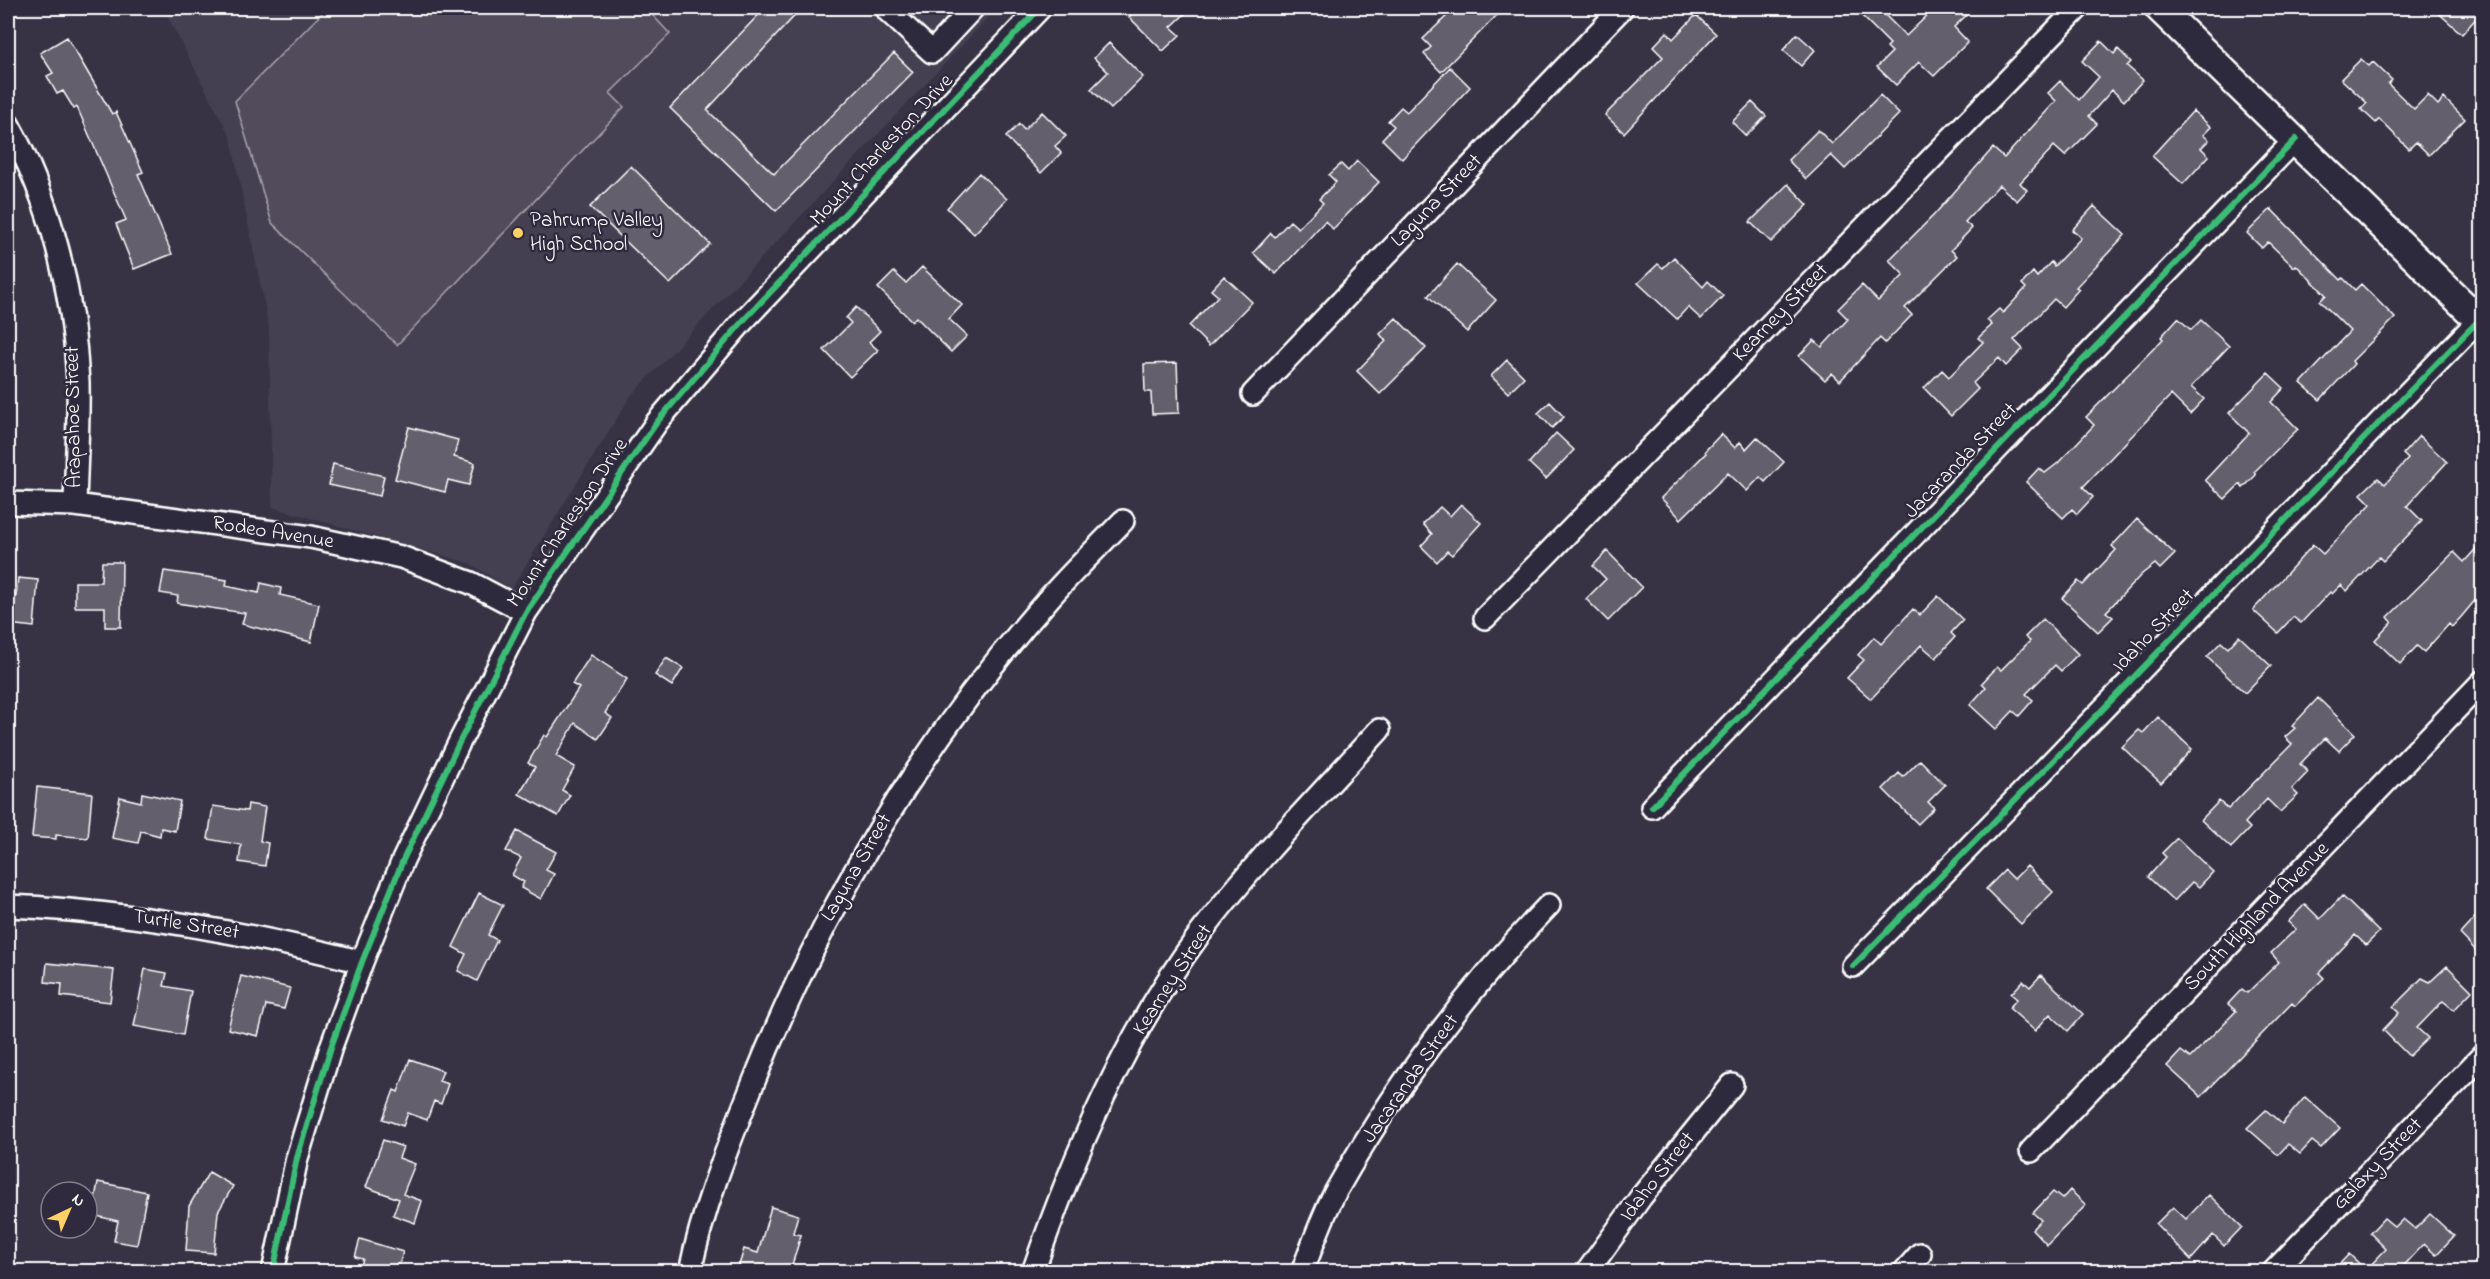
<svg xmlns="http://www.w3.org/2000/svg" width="2490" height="1279" font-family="'Indie Flower',sans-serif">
	<rect width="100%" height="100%" fill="#373345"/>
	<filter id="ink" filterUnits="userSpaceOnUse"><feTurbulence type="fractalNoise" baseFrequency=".0167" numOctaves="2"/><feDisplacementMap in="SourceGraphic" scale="12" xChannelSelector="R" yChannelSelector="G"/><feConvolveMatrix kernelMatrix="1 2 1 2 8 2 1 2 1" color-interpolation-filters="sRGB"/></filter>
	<g filter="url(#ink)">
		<!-- built -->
		<path fill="#444051" d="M163,8h834l-367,389 -119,192 -42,-26 -197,-56 -3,-179 -38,-190z"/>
		<!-- green -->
		<path fill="#514c5c" stroke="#a8a6ae" stroke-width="1.5" d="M327,8h319l24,26 -60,59 14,14 -227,238 -125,-122 -37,-122z"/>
		<!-- building -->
		<path fill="#635f6d" stroke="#fff" stroke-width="1.5" d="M765,8h37l-95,102 67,64 120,-121 19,19 -137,139 -106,-103z
			M1139,8h52l-20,19 9,8 -17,16 -34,-34z
			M1455,8h49l-63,64 -17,-18 7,-7 -8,-8z
			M1854,8h24l28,28 29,-28h39l-20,19 14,15 -34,34 -15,-14 -23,23 -19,-18 15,-15 -5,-5 3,-3z
			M2433,8h49v4l-20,22z
			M1696,15l20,19 -92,99 -19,-18 58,-58 -10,-10 14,-15 6,7z
			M1797,34l18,16 -14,16 -18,-16z
			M67,37l45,77 4,-2 27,60 -5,2 34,80 -38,15 -18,-45 10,-4 -49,-113 -3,2 -11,-18 -6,3 -10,-18 6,-3 -13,-20z
			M2101,41l13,13 4,-5 13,13 -4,4 16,14 -19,21 -12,-11 -23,26 8,8 -32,32 -11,-10 -34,37 7,7 -10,11 -18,-16 -34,37 7,6 -21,22 6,6 -52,52 7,7 -27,28 -5,-5 -40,43 -8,-8 -7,7 -26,-24 15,-16 8,7 26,-28 -10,-10 24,-24 16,16 26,-26 -15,-15 45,-45 59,-67 11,10 52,-57 -8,-8 12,-12 19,19 20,-23 -17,-16z
			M1109,43l34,34 -32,32 -20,-20 17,-17 -14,-14z
			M2361,59l8,7 4,-4 19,18 -4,4 26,25 14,-14 10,10 6,-7 21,21 -36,36 -13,-13 -7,7 -30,-30 -3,4 -15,-14 6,-6 -26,-24z
			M1450,67l20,20 -68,72 -20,-20 12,-13 -6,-5 13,-14 6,5z
			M1880,95l19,19 -54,55 -14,-14 -25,24 -18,-19 30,-30 14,14z
			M1752,102l14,14 -20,20 -14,-14z
			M2193,111l18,16 -8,8 6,5 -8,8 8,8 -26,28 -31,-28z
			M1042,112l24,24 -11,10 6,7 -20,20 -35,-36 13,-13 5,6z
			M1357,161l22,21 -46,47 -8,-8 -49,53 -23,-21 18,-20 4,4 15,-16 8,7 25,-25 -4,-4 17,-17 -7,-7 12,-11 7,7z
			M631,166l79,78 -40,40 -80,-77z
			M979,173l28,26 -33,35 -27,-26z
			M1788,184l20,21 -37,37 -21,-20z
			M2094,206l31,29 -49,52 3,2 -16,18 -9,-8 -40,41 9,9 -17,17 -7,-8 -26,25 5,6 -27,27 -27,-28 18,-18 7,7 34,-35 -5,-4 14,-13 -5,-5 12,-11 4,4 23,-25 -4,-4 11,-12 4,5 14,-15 3,4 27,-28 -9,-8z
			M2271,209l70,71 2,-2 12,12 6,-6 34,34 -43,43 2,3 -34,36 -19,-17 49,-52 -30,-30 6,-6 -30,-30 -2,2 -26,-25 -6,6 -15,-15z
			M1674,257l29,30 5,-6 15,15 -22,23 -13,-12 -11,12 -39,-36 20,-19 5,4z
			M1457,264l39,36 -29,32 -39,-36z
			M922,267l40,38 -13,14 18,17 -16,16 -35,-35 -4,4 -34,-33 16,-16 12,11z
			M1224,276l28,26 -43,44 -20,-20 29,-30 -7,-6z
			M856,307l24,24 -11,11 9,8 -28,27 -26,-27 27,-27 -5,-5z
			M1396,318l30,30 -46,46 -23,-23 29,-30 -6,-7z
			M2178,318l13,12 10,-10 28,26 -38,41 13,12 -14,15 -19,-19 -88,92 10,10 -16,17 -5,-5 -9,9 -37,-36 13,-14 6,5 13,-10 36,-38 -8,-8 77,-78 -2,-2z
			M1507,360l17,17 -16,16 -17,-17z
			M1177,363l2,50 -27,1 -1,-22h-6l-1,-28z
			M2268,373l16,15 -13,14 27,27 -44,43 2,3 -13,13 -3,-4 -15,15 -20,-19 44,-47 -20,-20z
			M1550,402l14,15 -12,11 -14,-15z
			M409,427l49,13 -4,17 21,6 -6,22 -21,-5 -3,12 -50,-13z
			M1556,433l18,17 -28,29 -17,-16z
			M1721,434l14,14 5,-6 6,7 11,-12 27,25 -19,20 -5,-5 -13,14 -19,-18 -47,46 -20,-21 45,-45 -1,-2z
			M2419,436l28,26 -40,44 15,15 -39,40 -4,-4 -32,34 -6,-6 -9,9 -2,-2 -29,31 -8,-6 -15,16 -25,-23 60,-65 10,9 48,-50 -10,-10 17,-16 7,6 23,-25 -5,-5z
			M333,464l51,12 -4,20 -51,-11z
			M1461,504l20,19 -29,32 -5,-4 -10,11 -16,-16 11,-12 -9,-10 17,-17 10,9z
			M2137,519l38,35 -15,15 -5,-5 -13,10 -36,38 7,5 -15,15 -36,-34 16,-17 5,4 33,-35 -4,-4z
			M2482,542v50l-20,24 -10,11 -3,-3 -25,28 -7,-6 -17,18 -25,-24 17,-18 -4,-5 66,-65 10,10z
			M1607,551l35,36 -34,34 -22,-22 20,-20 -13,-13z
			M102,562h20l-1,65h-16v-20h-30v-25h26z
			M164,571l63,9 -1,6 33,7 2,-10 20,5 -1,7 39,9 -8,38 -69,-18 3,-11 -68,-10 1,-7 -18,-3z
			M18,578l20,2 -4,47 -26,-3v-29l8,1z
			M1938,596l25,24 -12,13 4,4 -19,21 -15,-13 -50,54 -24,-21 17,-18 -6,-5 16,-18 7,7 32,-35 7,6z
			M2043,619l35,35 -17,17 -6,-6 -29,29 7,6 -14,16 -6,-5 -17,18 -26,-24 16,-18 -4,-4 15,-16 4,3 29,-29 -5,-4z
			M2239,636l32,30 -26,27 -38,-36 14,-15 7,6z
			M591,655l36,24 -22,34 7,5 -14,21 -23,-16 -19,33 19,11 -13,23 8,5 -12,21 -39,-22 16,-27 -7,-4 16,-28 3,2 32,-49 -7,-4z
			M666,658l17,10 -11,18 -17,-11z
			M2318,698l37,36 -16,17 -14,-13 -25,26 8,8 -16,17 6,6 -18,17 -13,-13 -22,24 5,5 -19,20 -30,-28 18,-19 9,8 64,-65 -7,-7 10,-9 -3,-2z
			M2158,717l34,32 -31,34 -39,-36 17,-17 4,3z
			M1920,760l25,25 -17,17 6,6 -16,16 -35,-35 16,-16 4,4z
			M37,787l55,6 -4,45 -32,-3v4l-24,-2z
			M142,793l38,8 -5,30 -14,-3 -1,8 -19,-5 -3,12 -26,-5 8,-41 21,5z
			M248,804l17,3 -5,34 8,2 -3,23 -26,-4 2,-17 -33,-6 5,-33 34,5z
			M517,831l39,21 -10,18 8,4 -13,25 -20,-11 3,-6 -12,-7 9,-17 -15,-7z
			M2177,838l36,34 -14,15 -7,-5 -18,19 -26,-24 18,-20 -4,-4z
			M2027,866l26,26 -32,32 -35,-35 19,-19 9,9z
			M479,893l24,12 -15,30 9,5 -20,41 -19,-10 8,-17 -13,-7z
			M2342,896l37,36 -13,13 -11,-10 -36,38 5,5 -29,28 -3,-3 -91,94 -34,-31 14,-15 9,7 46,-47 -8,-7 14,-15 5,4 32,-31 -8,-9 25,-24 -8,-7 17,-18 15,15z
			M2482,910v47l-22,-23z
			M47,963l67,7 -4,32 -49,-6 1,-12 -17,-2z
			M2447,966l25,25 -18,19 -11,-9 -26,27 11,10 -19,18 -26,-26 16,-17 -6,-6 29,-29 8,4z
			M145,969l22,4 -3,13 27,5 -8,44 -49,-9z
			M2041,975l42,39 -15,17 -18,-17 -15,17 -26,-23 8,-9 -6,-5 12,-13 7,6z
			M241,976l49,12 -6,21 -18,-4 -8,31 -30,-7z
			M410,1059l33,12 -4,10 9,3 -7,20 -7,-3 -7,19 -19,-7 -5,13 -20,-7 11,-29 4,2z
			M2305,1097l35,31 -19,20 -9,-7 -12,13 -12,-10 -10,11 -31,-27 19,-18 16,14z
			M383,1140l20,7 -4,11 16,6 -12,30 19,7 -7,22 -22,-8 6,-16 -33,-12z
			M209,1172l24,14 -15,26 -4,41 -28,-2 3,-45z
			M98,1182l49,10 -10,53 -23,-4 4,-20 -26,-6z
			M2070,1190l16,15 -39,40 -15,-16 9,-9 -8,-7 20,-21 9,7z
			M2209,1195l33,32 -18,19 -11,-11 -22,25 -35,-36 17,-17 13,12z
			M771,1207l27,8 -5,18 8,2 -11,37h-53l7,-23 14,4z
			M2430,1214l24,22 -18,19 -12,-11 -26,28h-66l17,-18 17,16 20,-21 -16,-16 14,-15 11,9 8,-8 12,10z
			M360,1239l43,13 -6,20h-38l4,-13 -8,-2z"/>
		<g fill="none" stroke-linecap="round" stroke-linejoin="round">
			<defs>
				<path id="minor" d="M891,8l-3,3 44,41 41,-44
					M8,124c43,76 66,171 70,258 1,40 -2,82 -3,123
					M1253,394l369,-386
					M8,503l67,2 236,32 90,20 70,26 55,29
					M1485,618l593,-610
					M1652,807l644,-668
					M8,906c120,5 237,26 354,56
					M1853,966c211,-214 417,-432 626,-646
					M2031,1151l451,-469
					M273,1272l24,-114 34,-111 31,-85 41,-102 56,-117 67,-131 131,-190 85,-100 298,-314
					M690,1272c13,-64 36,-121 60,-181 71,-180 172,-350 301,-495 23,-26 48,-50 72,-75
					M1033,1272c41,-118 92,-237 166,-337 55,-73 119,-138 180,-205
					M1302,1272c11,-27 20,-56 34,-81 58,-103 131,-201 213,-286
					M1587,1272l54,-75 91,-112
					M1904,1272l16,-18
					M2273,1272l209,-216"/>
				<path id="major" d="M2159,8l323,315"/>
			</defs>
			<!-- minor casing -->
			<use href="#minor" stroke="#fff" stroke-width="26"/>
			<!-- major casing -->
			<use href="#major" stroke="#fff" stroke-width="32"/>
			<!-- minor -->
			<use href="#minor" stroke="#2f2a3d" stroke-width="21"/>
			<!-- major -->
			<use href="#major" stroke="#2f2a3d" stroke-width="27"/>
			<defs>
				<path id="cycleway" d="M1652,807l644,-668
					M1853,966c211,-214 417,-432 626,-646
					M273,1272l24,-114 34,-111 31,-85 41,-102 56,-117 67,-131 131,-190 85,-100 298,-314"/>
			</defs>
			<!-- cycleway casing -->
			<use href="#cycleway" stroke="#2f2a3d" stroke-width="10"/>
			<!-- cycleway -->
			<use href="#cycleway" stroke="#3abd76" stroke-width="6"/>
		</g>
	</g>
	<!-- markers -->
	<circle fill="#ffd166" stroke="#2f2a3d" stroke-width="2" cx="518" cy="233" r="6"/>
	<g text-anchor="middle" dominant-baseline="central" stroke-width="5" stroke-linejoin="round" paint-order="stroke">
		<!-- street labels -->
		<g font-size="21" fill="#fff" stroke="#2f2a3d">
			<text transform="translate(882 150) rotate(-47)">Mount Charleston Drive</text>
			<text transform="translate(1437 201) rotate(-46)">Laguna Street</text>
			<text transform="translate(1781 313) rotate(-46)">Kearney Street</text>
			<text transform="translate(74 417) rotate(-91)">Arapahoe Street</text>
			<text transform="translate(1961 461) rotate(-46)">Jacaranda Street</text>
			<text transform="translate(568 523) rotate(-56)">Mount Charleston Drive</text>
			<text transform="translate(273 533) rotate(9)">Rodeo Avenue</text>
			<text transform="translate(2154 631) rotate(-46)">Idaho Street</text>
			<text transform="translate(857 868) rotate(-60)">Laguna Street</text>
			<text transform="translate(2257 917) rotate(-46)">South Highland Avenue</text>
			<text transform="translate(186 925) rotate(9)">Turtle Street</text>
			<text transform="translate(1173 980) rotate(-57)">Kearney Street</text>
			<text transform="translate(1411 1079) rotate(-55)">Jacaranda Street</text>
			<text transform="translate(2378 1164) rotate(-46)">Galaxy Street</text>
			<text transform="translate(1658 1177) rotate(-52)">Idaho Street</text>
		</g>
		<!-- poi labels -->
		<g font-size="21" fill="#fff" stroke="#2f2a3d" text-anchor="start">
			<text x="530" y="221">Pahrump Valley<tspan x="530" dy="24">High School</tspan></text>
		</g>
	</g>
	<!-- margin -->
	<rect width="2490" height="1279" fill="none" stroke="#2f2a3d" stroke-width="30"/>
	<rect x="15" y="15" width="2460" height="1249" fill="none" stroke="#fff" stroke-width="2" filter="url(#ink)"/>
	<!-- north arrow -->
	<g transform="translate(69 1210) rotate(44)"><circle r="28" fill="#2f2a3d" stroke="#827f8b" stroke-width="1.5"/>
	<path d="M0-4.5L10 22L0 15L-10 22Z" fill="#ffd166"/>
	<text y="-9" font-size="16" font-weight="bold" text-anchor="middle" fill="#ffffff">N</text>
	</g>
</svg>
